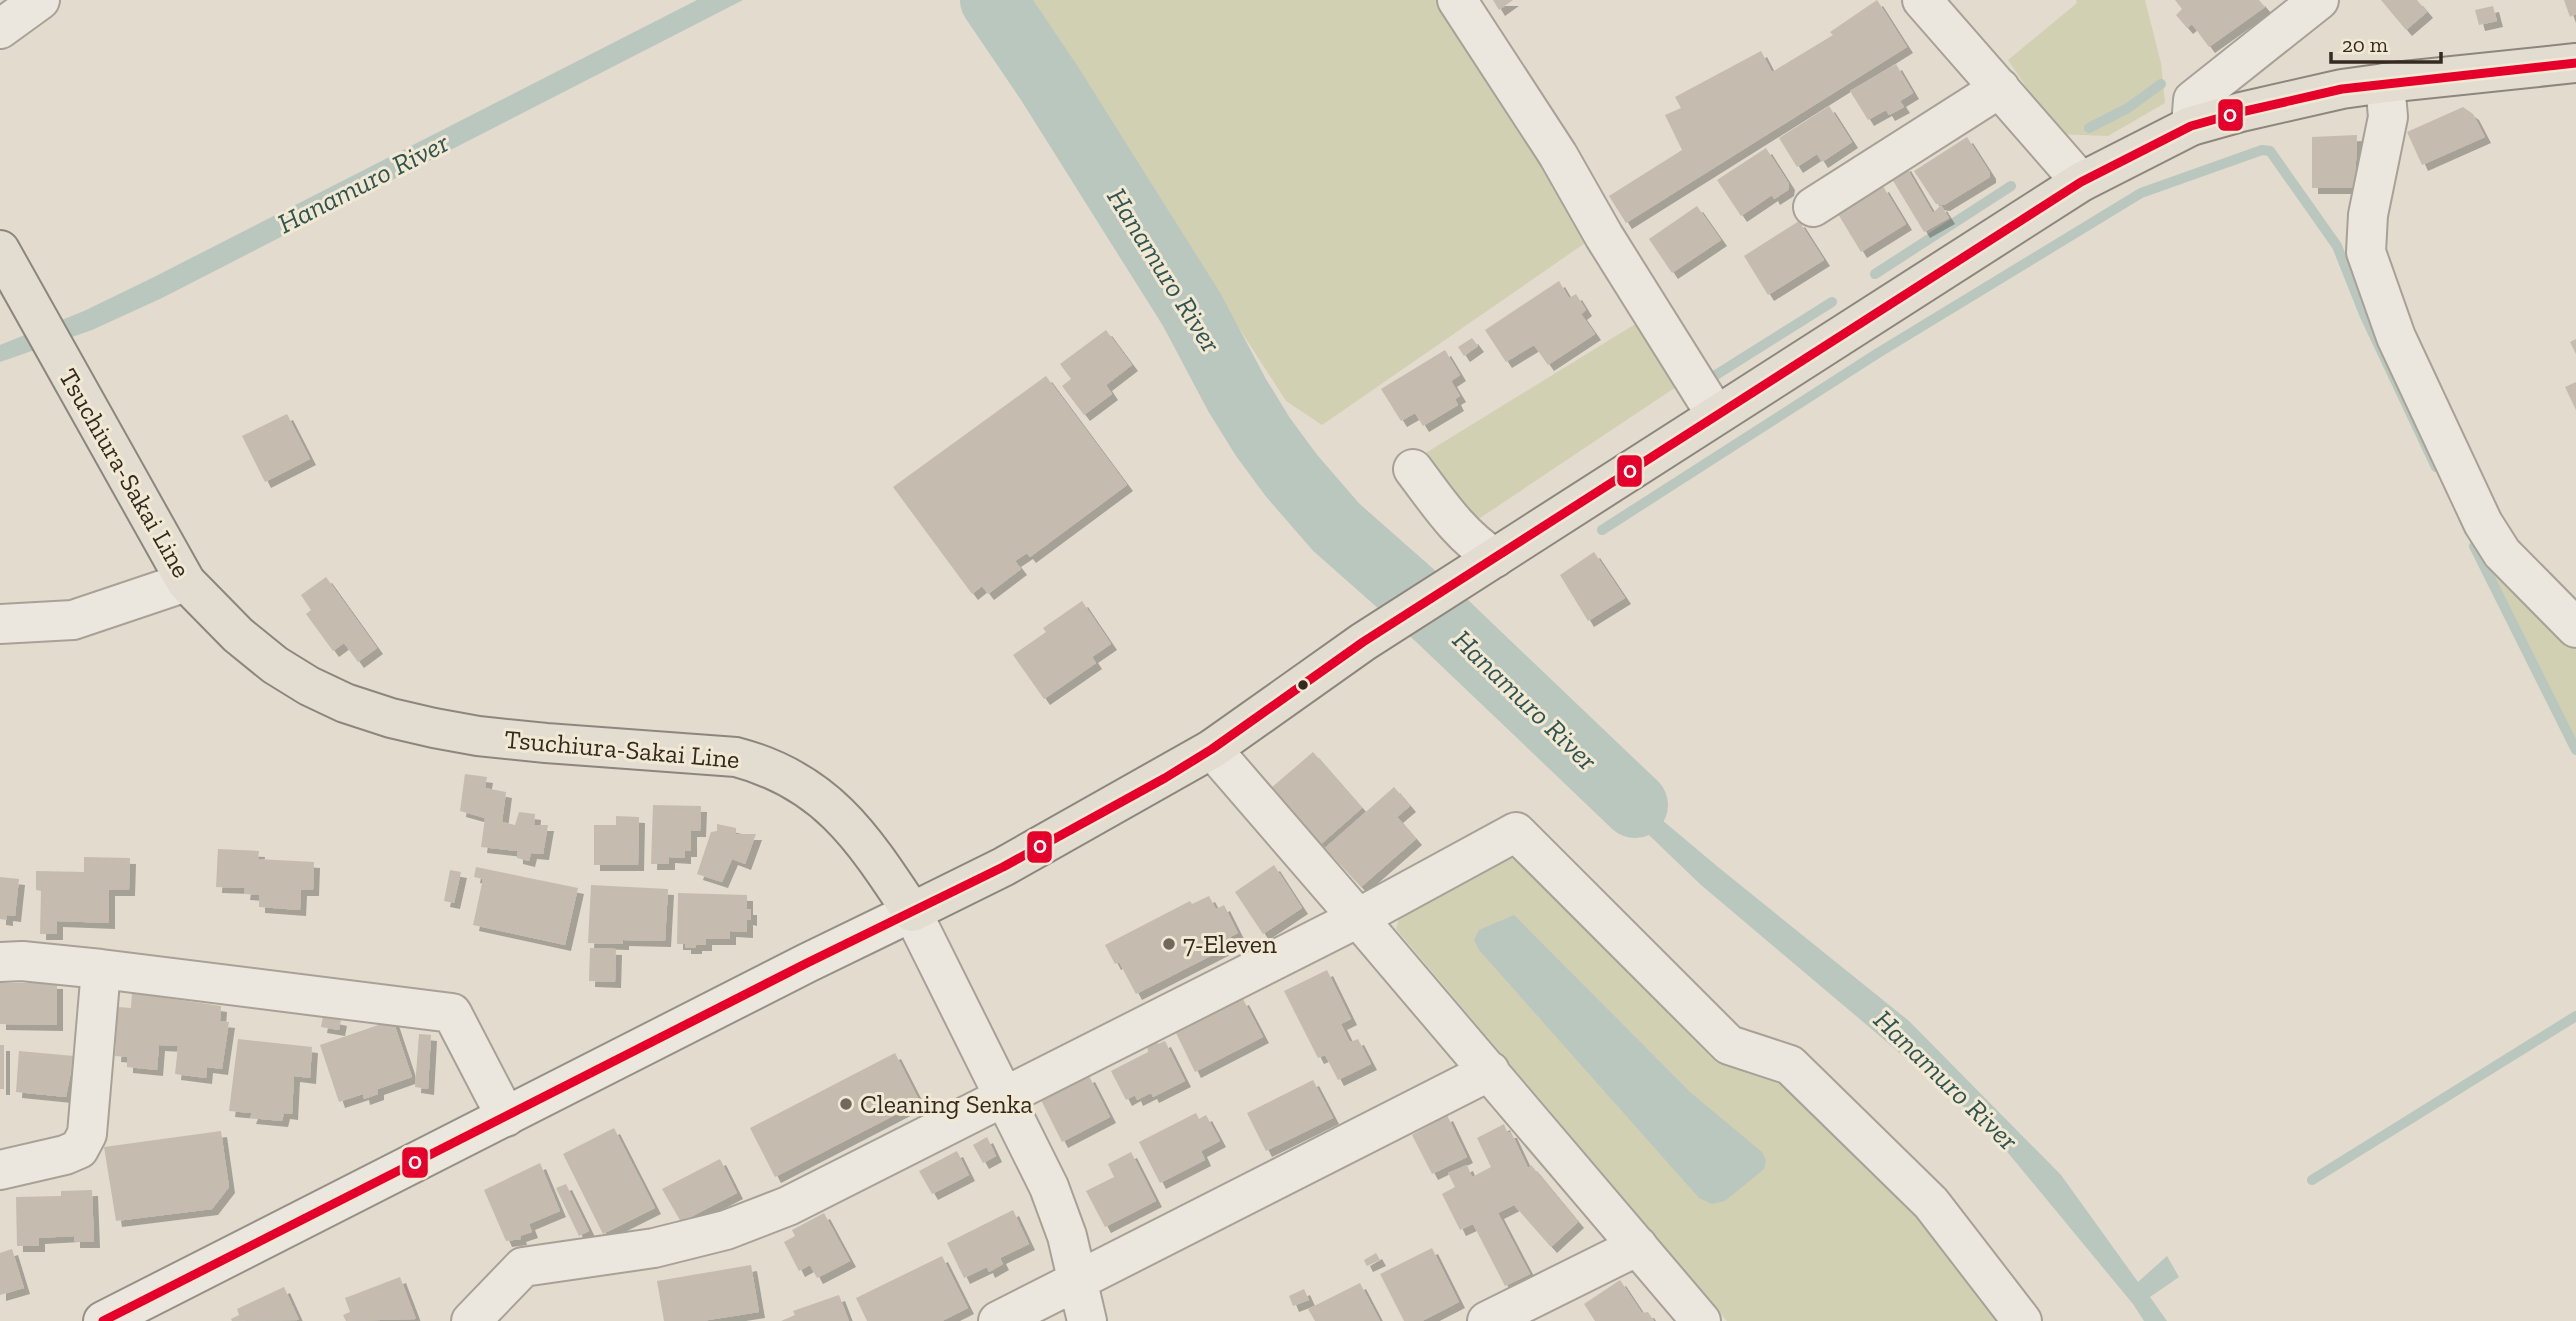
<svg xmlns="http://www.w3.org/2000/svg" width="2576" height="1321" font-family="'Zilla Slab',serif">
	<defs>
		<filter id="shadow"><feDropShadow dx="6" dy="6" stdDeviation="0" flood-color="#0004"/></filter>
	</defs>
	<rect width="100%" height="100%" fill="#e2dbce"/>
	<!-- green -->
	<path fill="#d2d0b2" d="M1031,0h407l153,239 -269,186 -36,-24 -146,-227 -60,-103z
		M2076,0h69l16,63 4,40 -57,33 -50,-2 -50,-74 69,-57z
		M1637,323l45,60 -208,139 -39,-43 -11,-25z
		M2477,545l16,19 83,86v92z
		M1512,857l17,2 261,217 114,117 107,128h-284l-331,-392 4,-14z"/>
	<!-- water -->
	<path fill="#b9c7be" d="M697,0h46l-581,298 -70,32 -92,32v-17l84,-34 68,-33z
		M1249,389l25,42 27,37 44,51 32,29 54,78 287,241 191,154 152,154 77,107 29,-26 12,21 -29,20 17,24h-23l-11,-17 -148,-179 -285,-241 -269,-258 -105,-91 -46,-53 -54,-79z
		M1514,915l176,177 72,60 4,8 -2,9 -39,32 -13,3 -13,-6 -220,-248 -5,-10 5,-10z"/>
	<!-- pier -->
	<path fill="#e2dbce" d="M1388,559l45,65 -6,4 -63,-54z"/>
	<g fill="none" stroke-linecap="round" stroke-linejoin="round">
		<!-- stream -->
		<path stroke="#b9c7be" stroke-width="10" d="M2089,128l39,-20 33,-24
			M1875,274l136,-88
			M1707,371l4,7 121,-76
			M1602,530l276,-177 263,-160 121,-43 8,1 67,95 27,68 72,153
			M2474,546l102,204
			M2312,1180l264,-164"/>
		<!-- river -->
		<path stroke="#b9c7be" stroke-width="66" d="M993,0l55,81 144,229 45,85 26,42 28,38 45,52 103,91 196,187"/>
	</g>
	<!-- building -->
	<path fill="#c6bbaf" filter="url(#shadow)" d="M1493,0h20l-14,10z
		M1877,0l30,47 -281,176 -17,-27 73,-46 -17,-35 16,-7 -6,-11 86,-46 11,21 61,-37 -3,-3z
		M2175,0h84l6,7 -56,40 -17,-23 -5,4 -11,-13 6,-6z
		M2381,0h36l10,12 -21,18z
		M2564,0h12v14l-6,3z
		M2493,6l4,15 -18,4 -4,-15z
		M1896,64l17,29 -13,8 4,6 -15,8 -3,-5 -18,10 -18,-29z
		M1829,106l23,36 -30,20 -5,-8 -20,13 -18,-29z
		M2463,107l10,7 12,23 -63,28 -15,-33z
		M2357,135l-2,53h-43v-51z
		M1967,137l23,36v4l-46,28 -8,-1 -22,-33z
		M1766,148l23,36 -1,6 -14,9 -2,-4 -31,21 -24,-36z
		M1905,165l28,48 8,-8 8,13 -25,14 -35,-58z
		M1883,186l23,38 -45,28 -23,-38z
		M1697,206l24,34 -49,33 -23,-34z
		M1799,221l25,39 -56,35 -24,-39z
		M1559,281l10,17 7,-4 10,16 -5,4 14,20 -47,31 -14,-20 -28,17 -21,-32z
		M1106,330l26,35 -26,20 6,9 -28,21 -22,-29 9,-7 -11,-15z
		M1472,338l6,8 -14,10 -6,-9z
		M2576,339v15l-6,-12z
		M1445,350l15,25 -9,6 9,15 -5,3 3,6 -35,21 -8,-13 -14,8 -20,-32z
		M1046,376l81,109 -97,72 -3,-4 -12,8 6,8 -33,25 -6,-8 -10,8 -79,-107z
		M2576,382v28l-11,-23z
		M287,414l23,45 -45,23 -23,-46z
		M1594,552l31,46 -37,23 -28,-46z
		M326,577l51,71 -19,14 -14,-19 -11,8 -27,-37 5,-4 -10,-15z
		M1082,601l29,43 -19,13 4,6 -52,36 -31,-44 33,-23 -3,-4z
		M1313,752l49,56 -41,36 -50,-56z
		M465,774l22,3 -2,11 21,4 -4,30 13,3 4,-13 16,2 -1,11h14l-5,29 -12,-1 -2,8 -12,-3v-7l-36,-4 4,-29 -25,-7z
		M1394,787l16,19 -13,11 19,22 -55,48 -36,-39z
		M653,805l48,1 -1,25h-9v20h-6v7l-16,-1v7h-18z
		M616,816l23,1 -1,48h-44v-40h22z
		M717,824l19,4v6h20l-11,30 -13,-5 -10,23 -25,-8 14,-42 6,-1z
		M218,849l41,2 -1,8 56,3 -1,28h-12l-1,20 -41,-3v-12l-15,-1 1,-6 -29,-1z
		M84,857l46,1 -1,32h-20v33l-52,-2v13h-17l1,-43 -5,-1v-19l48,1z
		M1274,865l28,43 -39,26 -28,-42z
		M476,867l102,21 -13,57 -92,-20 10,-46 -9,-2z
		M450,870l11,2 -7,31 -10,-2z
		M0,877l19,2 -4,37 -8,-1v5l-7,-1z
		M591,885l77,4 -3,52 -42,-1v4l-35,-1z
		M678,893l69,2v14h4v11l-4,-1v13l-17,-1v8h-24v6h-10v3h-11v-4h-8z
		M1209,896l7,13 8,-4 14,28 -8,4 4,7 -98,50 -17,-32 -4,2 -10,-19 85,-44 2,3z
		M590,948l26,1 -1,33 -26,-1z
		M1327,970l24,49 -10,5 9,18 8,-3 13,25 -33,16 -13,-25 -7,3 -34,-67z
		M0,983h57v42l-57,-1z
		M132,993l89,13 -1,15 9,1 -7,47 -15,-2 -1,11 -31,-4 3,-28 -19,-1 -2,25 -30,-3v-10l-12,-1 3,-49 13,1z
		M1243,999l20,38 -68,35 -19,-39z
		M323,1016l18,4 -2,10 -18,-3z
		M393,1020l19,57 -34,12v5l-14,5 -1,-5 -24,8 -19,-57z
		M419,1034l12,1 -3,54 -13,-2z
		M238,1039l74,8 -2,31 -16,-2 -2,38 -8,-1 -2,8 -32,-3 2,-5 -23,-2z
		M1155,1039l3,5 7,-3 20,40 -32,16 -2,-4 -14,7 -2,-5 -9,5 -15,-29 37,-19 -1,-9z
		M0,1045h4v44h-4z
		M19,1051l55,5 -8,41 -50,-5z
		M895,1053l25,49 -145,75 -25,-49z
		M1089,1076l21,41 -48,25 -21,-42z
		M1313,1080l20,38 -67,33 -19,-38z
		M1196,1113l3,6 7,-4 14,26 -19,10 4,9 -45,23 -21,-41z
		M1447,1115l20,42 -35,17 -20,-39z
		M1504,1124l3,8h4l17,36 3,-3 47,57 -27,25 -37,-42 -16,8 32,61 -25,12 -32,-62 -13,6 -18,-36 13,-7 -7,-14 19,-8 5,12 19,-10 -14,-29z
		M614,1128l41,80 -52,26 -40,-80z
		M221,1131l8,56 -17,22 -96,12 -12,-74z
		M987,1137l9,19 -13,7 -10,-18z
		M957,1151l12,24 -37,19 -13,-23z
		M1131,1152l25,49 -51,26 -19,-36 28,-14 -6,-13z
		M720,1159l17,34 -56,29 -19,-33z
		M540,1163l20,48 -31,13 3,8 -12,4 1,3 -15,2 -22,-51z
		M566,1184l23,47 -10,5 -23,-48z
		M92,1190l2,52h-20v-6l-35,2v8h-22l-1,-49 45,-1v-5z
		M1013,1210l16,34 -29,14 3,6 -14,8 -2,-5 -23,11 -17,-35z
		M824,1213l26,48 -33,17 -7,-13 -11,6 -15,-29 11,-6 -3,-6z
		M1432,1248l27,54 -37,19h-18l-24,-47z
		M12,1249l12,39 -24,7v-42z
		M1376,1253l4,7 -13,6 -3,-6z
		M942,1256l26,52 -26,13h-75l-11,-23z
		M751,1265l8,47 -57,9h-38l-7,-40z
		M400,1277l16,42 -70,2 -3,-6 7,-3 -5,-14z
		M1620,1280l22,33 6,-1 6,9h-59l-11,-17z
		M1360,1283l20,38h-65l-7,-12z
		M284,1287l15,33 -67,1 -1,-2 8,-4 -2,-6z
		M1304,1289l5,11 -16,6 -4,-10z
		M839,1295l10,26h-68l14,-6 -2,-4z"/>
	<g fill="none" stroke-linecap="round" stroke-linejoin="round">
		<defs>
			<path id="street" d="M1457,0l101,155 46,81 112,179
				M1922,0l159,182
				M0,29l40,-29
				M2385,83l3,34 -20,98 -2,37 30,85 87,186 19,30 74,75
				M2191,126l2,-26 126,-100
				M1813,207l187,-119
				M1413,469c25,33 46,66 82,89
				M0,624l73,-4 113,-38
				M1212,749l146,169 158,-86 213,213 61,20 141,138 91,118
				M912,912l137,275 18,49 20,85
				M0,962l22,-1 79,8 351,44 54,104
				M0,1170l65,-15 14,-6 8,-15 14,-165
				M471,1321l52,-54 131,-19 72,-18 62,-24 570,-288 343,403
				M998,1321l492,-250
				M1487,1321l151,-75"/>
			<path id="secondary" d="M103,1321l704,-358 105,-51"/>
			<path id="primary" d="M0,250l186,332 52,53 37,30 34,21 36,17 46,15 43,10 44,8 68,7 190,14c91,24 127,81 176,155l91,-45 209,-118 151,-107 718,-460 110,-56 50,-14 101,-23 43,-6 191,-20"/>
		</defs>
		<!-- street casing -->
		<use href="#street" stroke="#a8a197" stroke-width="42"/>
		<!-- secondary casing -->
		<use href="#secondary" stroke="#979087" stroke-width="42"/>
		<!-- primary casing -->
		<use href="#primary" stroke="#8d867e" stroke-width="42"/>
		<!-- street -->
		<use href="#street" stroke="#ebe7df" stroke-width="38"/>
		<!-- secondary -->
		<use href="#secondary" stroke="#ebe7df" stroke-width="38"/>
		<!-- primary -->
		<use href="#primary" stroke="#e2dcd1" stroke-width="38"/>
		<defs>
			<path id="bus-1" d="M103,1321l704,-358 196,-96 162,-89 47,-29 151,-107 718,-460 110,-56 50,-14 101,-23 234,-26"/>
		</defs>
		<!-- bus-1 casing -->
		<use href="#bus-1" stroke="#f2e9d5" stroke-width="14"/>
		<!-- bus-1 -->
		<use href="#bus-1" stroke="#e4002b" stroke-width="9"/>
	</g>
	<!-- markers -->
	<circle fill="#352a20" stroke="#f2e9d5" stroke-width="2.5" cx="1303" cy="685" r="6"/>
	<g fill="#72685d" stroke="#f2e9d5" stroke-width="2.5">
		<circle cx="1169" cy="944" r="7"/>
		<circle cx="846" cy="1104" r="7"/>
	</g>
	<g text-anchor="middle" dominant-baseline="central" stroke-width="6" stroke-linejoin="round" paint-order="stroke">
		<!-- street labels -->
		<g font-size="26" fill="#352a20" stroke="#f2e9d5">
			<text transform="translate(125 473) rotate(60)">Tsuchiura-Sakai Line</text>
			<text transform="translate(622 749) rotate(5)">Tsuchiura-Sakai Line</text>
		</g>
		<!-- poi labels -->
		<g font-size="26" fill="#352a20" stroke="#f2e9d5" text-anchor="start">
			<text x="1183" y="944">7-Eleven</text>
			<text x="860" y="1104">Cleaning Senka</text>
		</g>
		<!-- water labels -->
		<g font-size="28" font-style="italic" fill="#315450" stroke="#f2e9d5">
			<text transform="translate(363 183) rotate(-27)">Hanamuro River</text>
			<text transform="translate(1164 270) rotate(58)">Hanamuro River</text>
			<text transform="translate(1525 700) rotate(44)">Hanamuro River</text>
			<text transform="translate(1946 1080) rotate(44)">Hanamuro River</text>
		</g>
	</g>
	<g stroke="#f2e9d5" stroke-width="2.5">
		<rect x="2217" y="98" width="27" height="34" rx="7" fill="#e4002b"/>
		<rect x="1616" y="454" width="27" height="34" rx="7" fill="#e4002b"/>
		<rect x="1026" y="830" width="27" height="34" rx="7" fill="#e4002b"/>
		<rect x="401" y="1146" width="28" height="33" rx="7" fill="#e4002b"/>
	</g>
	<g font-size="19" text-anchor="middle" font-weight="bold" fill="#fff">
		<text x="2230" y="122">O</text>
		<text x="1630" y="478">O</text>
		<text x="1040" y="853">O</text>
		<text x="415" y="1169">O</text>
	</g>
	<!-- scale -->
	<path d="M2331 52v10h110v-10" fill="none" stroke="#352a20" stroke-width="3.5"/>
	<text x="2342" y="52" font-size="21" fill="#352a20" stroke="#f2e9d5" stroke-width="5" paint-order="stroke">20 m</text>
</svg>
